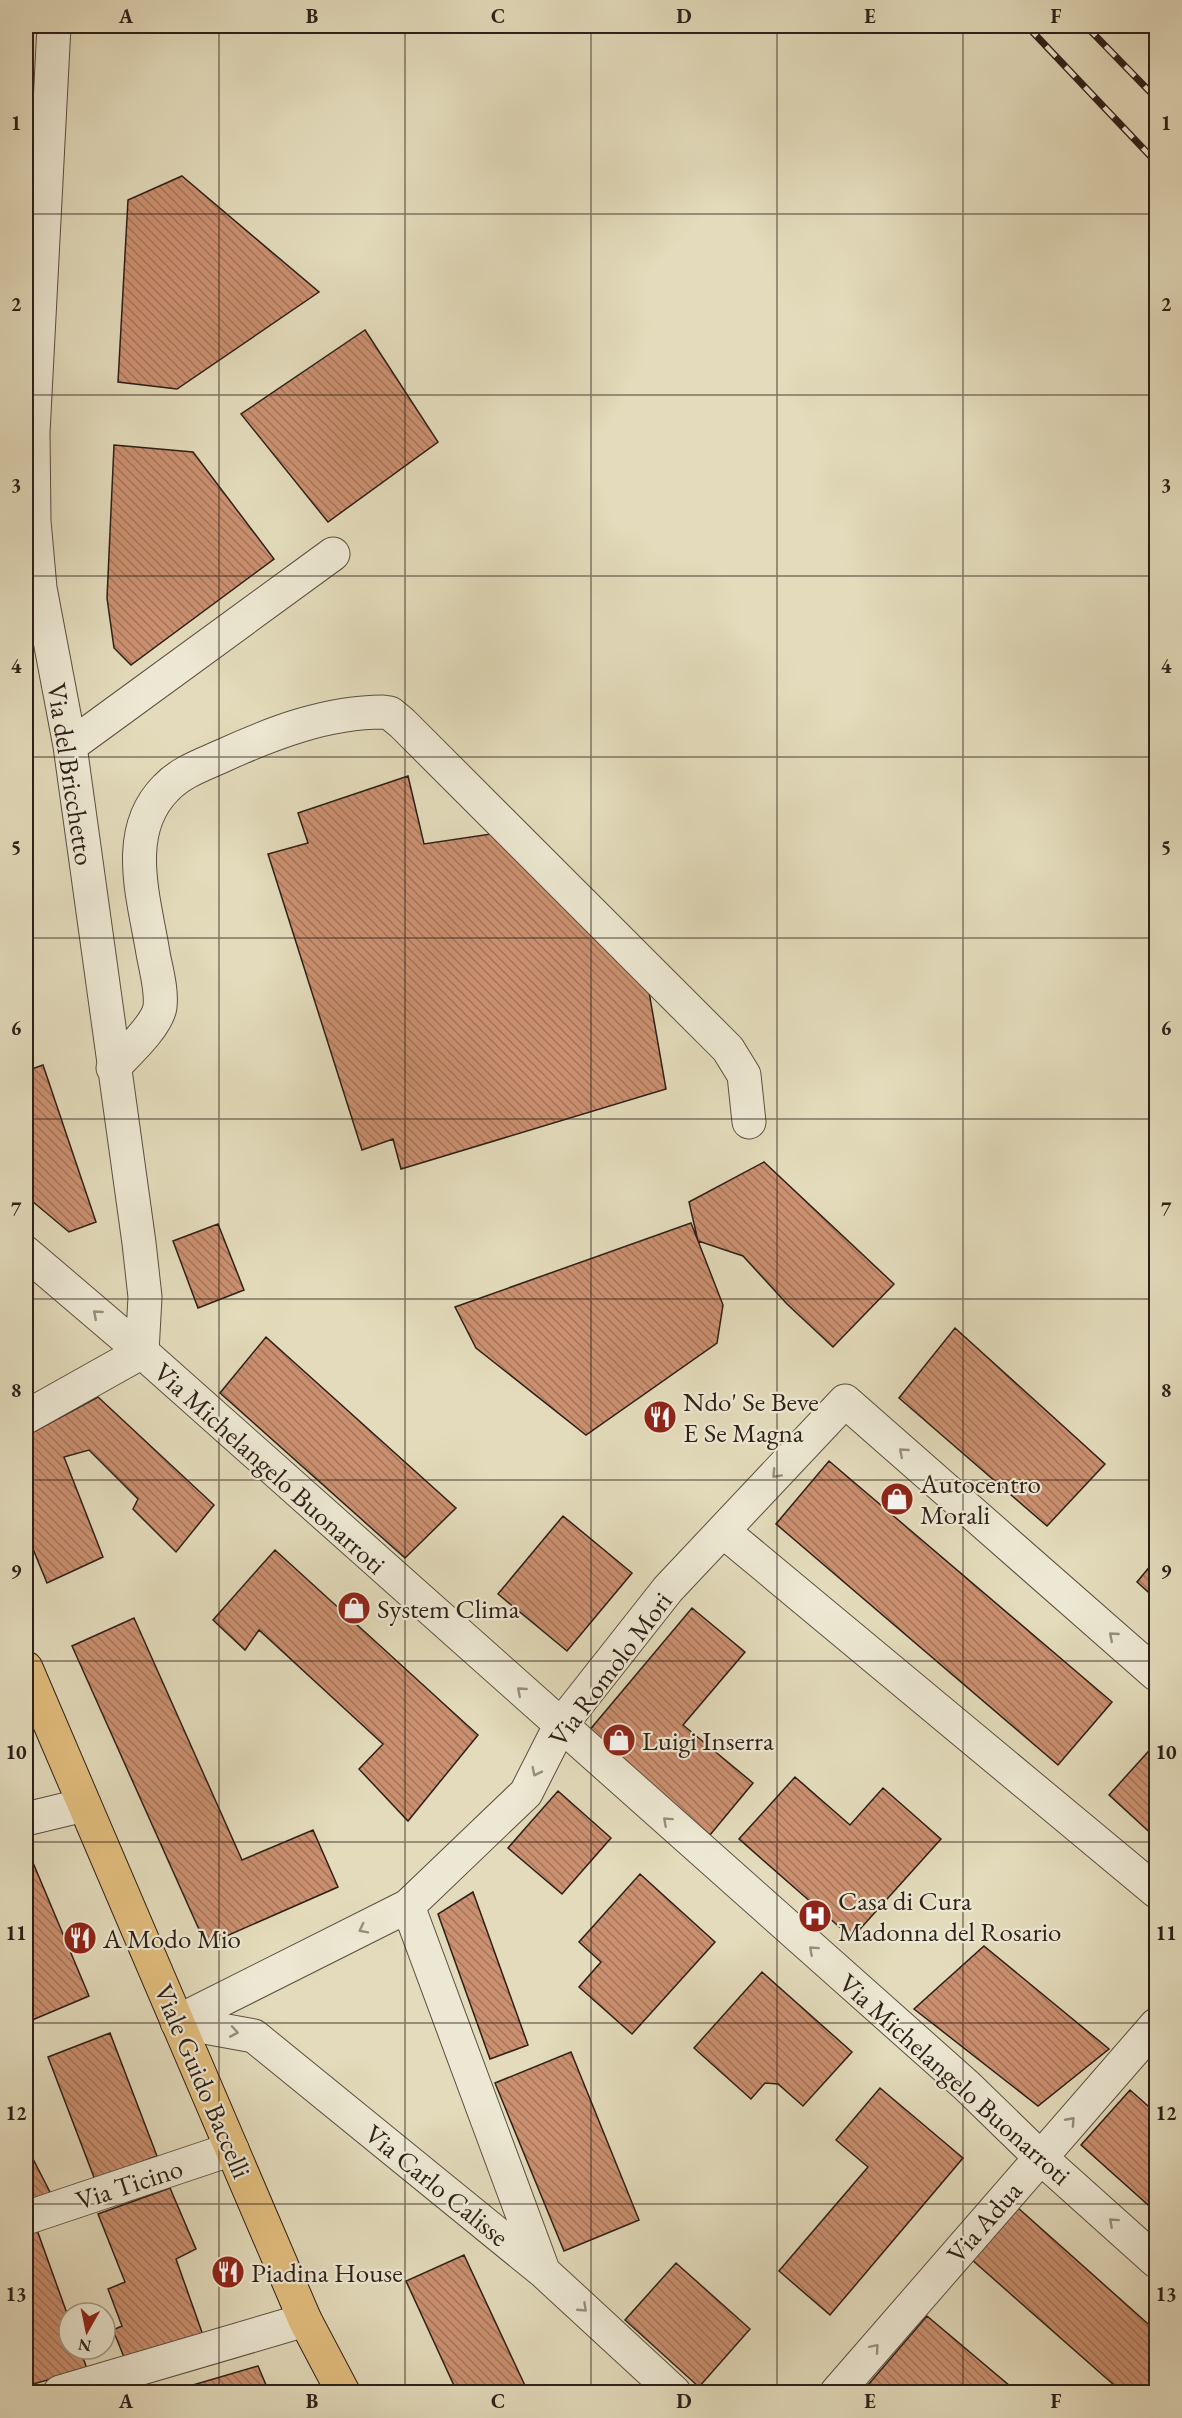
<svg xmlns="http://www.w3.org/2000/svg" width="1182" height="2418" font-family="'EB Garamond',serif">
	<defs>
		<pattern id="building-back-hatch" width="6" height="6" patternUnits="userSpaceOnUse" patternTransform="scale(1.5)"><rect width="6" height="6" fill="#cb9070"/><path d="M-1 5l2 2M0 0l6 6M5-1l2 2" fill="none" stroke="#a5755b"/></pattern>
	</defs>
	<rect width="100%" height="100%" fill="#e3dbbb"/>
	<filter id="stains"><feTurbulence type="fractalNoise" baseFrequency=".00333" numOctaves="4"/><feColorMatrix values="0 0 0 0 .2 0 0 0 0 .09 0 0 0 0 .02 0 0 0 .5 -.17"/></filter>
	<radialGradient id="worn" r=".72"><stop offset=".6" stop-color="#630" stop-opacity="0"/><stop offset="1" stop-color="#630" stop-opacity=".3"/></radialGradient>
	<!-- building -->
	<path fill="url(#building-back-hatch)" stroke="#2e1f18" stroke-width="1.5" d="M26,26h4l-4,132z
		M182,176l137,116 -142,97 -59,-7 10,-182z
		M365,330l73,112 -110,80 -87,-108z
		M114,445l79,7 81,107 -143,106 -17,-17 -7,-50z
		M408,776l16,68 67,-10 158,158 17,97 -265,80 -8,-30 -31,11 -94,-296 40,-11 -10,-30z
		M43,1065l53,157 -27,10 -43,-36v-125z
		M764,1162l130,122 -61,63 -46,-43 -44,-48 -45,-15 -9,-39z
		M691,1223l32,82 -6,38 -131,92 -110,-87 -21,-41z
		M218,1224l26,66 -46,18 -25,-67z
		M955,1328l150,136 -58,62 -148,-128z
		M266,1337l190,171 -51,50 -185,-165z
		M98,1397l116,108 -38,47 -43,-43 5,-10 -49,-49 -25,7 39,100 -56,26 -21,-51v-96z
		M829,1461l283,241 -54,63 -282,-241z
		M563,1516l69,57 -65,78 -69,-57z
		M275,1550l203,185 -70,86 -49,-52 24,-25 -124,-114 -14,20 -32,-30z
		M1156,1559v40l-19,-17z
		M692,1608l53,44 -62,73 70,58 -43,52 -122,-103z
		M134,1618l108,242 71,-30 25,57 -132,58 -134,-299z
		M1156,1743v95l-47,-43z
		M795,1777l55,48 33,-37 58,51 -89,99 -113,-99z
		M558,1791l53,47 -49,56 -54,-46z
		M26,1846l63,150 -59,25 -4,-10z
		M640,1874l75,68 -83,92 -53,-47 22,-25 -22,-20z
		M473,1892l55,153 -38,14 -52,-145z
		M984,1946l125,103 -71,57 -124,-97z
		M762,1972l90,80 -49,54 -25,-22 -13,-1 -14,16 -57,-51z
		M110,2033l47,123 -62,24 -47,-123z
		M571,2052l68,168 -75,31 -69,-168z
		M880,2088l83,70 -133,157 -51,-44 89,-104 -32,-27z
		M1130,2090l26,23v99l-75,-67z
		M29,2151l23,45 -26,9v-53z
		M170,2188l26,61 -20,10 28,79 -78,24 -13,-32 9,-4 -14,-37 17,-7 -27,-68z
		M1017,2207l139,124v61h-34l-151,-133z
		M37,2230l32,89v30h11l7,20 -61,17v-153z
		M464,2255l64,137h-71l-51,-111z
		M676,2263l74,66 -51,58 -74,-67z
		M927,2316l90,76h-155z
		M258,2366l11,26h-73l-3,-7z"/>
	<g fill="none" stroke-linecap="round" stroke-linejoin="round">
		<defs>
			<path id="minor" d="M54,26l-21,407 1,88 6,67 30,158 69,497 6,54 -3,55
				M70,746l263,-192
				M113,1068c13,-14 44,-42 47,-61 2,-18 -4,-37 -7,-54 -9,-55 -31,-121 13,-165 15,-16 36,-23 56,-32 50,-23 105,-44 161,-44l7,1 12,10 326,326 16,26 5,47
				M26,1253l116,99 825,734 73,71 116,104
				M26,1417l116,-65
				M723,1531l433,360
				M26,1819l58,-14
				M408,1906l135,364
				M177,2022l231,-116 118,-113 34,-67 108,-137 177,-188 311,273
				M177,2022l77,14 290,236 130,120
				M26,2218l206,-69
				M60,2392l245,-72
				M837,2392l319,-367"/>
			<path id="major" d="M26,1668l279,652 38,72"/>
		</defs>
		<!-- minor casing -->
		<use href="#minor" stroke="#5b4e41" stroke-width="35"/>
		<!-- major casing -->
		<use href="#major" stroke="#2e1f18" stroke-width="35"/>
		<!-- minor -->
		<use href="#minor" stroke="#ede8d3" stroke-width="33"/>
		<!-- major -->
		<use href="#major" stroke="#e2be7e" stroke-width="33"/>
		<defs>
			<path id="rail" d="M1027,26l129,136
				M1086,26l70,72"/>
		</defs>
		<!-- rail casing -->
		<use href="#rail" stroke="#2e1f18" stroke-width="7"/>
		<!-- rail -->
		<use href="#rail" stroke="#ede8d3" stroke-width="4.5" stroke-dasharray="14" stroke-linecap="butt"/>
	</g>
	<!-- one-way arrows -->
	<defs><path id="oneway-chevron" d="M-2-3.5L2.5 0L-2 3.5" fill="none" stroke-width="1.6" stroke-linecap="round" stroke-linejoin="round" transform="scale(1.5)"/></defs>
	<g stroke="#978e7f">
		<use href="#oneway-chevron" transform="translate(97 1314) rotate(-139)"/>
		<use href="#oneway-chevron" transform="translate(903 1452) rotate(-139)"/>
		<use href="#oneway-chevron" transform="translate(776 1474) rotate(133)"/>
		<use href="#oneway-chevron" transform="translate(1113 1636) rotate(-139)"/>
		<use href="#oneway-chevron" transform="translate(521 1691) rotate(-139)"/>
		<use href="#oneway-chevron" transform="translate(536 1772) rotate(117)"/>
		<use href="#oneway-chevron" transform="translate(667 1821) rotate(-138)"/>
		<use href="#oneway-chevron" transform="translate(363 1929) rotate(153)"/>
		<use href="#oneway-chevron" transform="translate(813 1950) rotate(-138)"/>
		<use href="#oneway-chevron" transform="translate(234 2032) rotate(10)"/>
		<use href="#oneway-chevron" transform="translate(1071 2121) rotate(-48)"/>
		<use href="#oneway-chevron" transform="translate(1113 2222) rotate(-138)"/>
		<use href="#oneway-chevron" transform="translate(583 2308) rotate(43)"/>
		<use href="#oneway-chevron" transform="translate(875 2348) rotate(-49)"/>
	</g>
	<!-- grid -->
	<path fill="none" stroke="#2e1f18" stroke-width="1.5" stroke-opacity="0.55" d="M219,26v2366M405,26v2366M591,26v2366M777,26v2366M963,26v2366M26,214h1130M26,395h1130M26,576h1130M26,757h1130M26,938h1130M26,1119h1130M26,1299h1130M26,1480h1130M26,1661h1130M26,1842h1130M26,2023h1130M26,2204h1130"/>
	<!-- icons -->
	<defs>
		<symbol id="restaurant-disc" viewBox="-11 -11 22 22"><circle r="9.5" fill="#8f2418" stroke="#ede8d3"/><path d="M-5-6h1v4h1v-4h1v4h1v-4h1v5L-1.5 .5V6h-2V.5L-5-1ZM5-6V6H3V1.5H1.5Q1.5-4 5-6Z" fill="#fff"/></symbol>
		<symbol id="shop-disc" viewBox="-11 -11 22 22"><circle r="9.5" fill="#8f2418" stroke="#ede8d3"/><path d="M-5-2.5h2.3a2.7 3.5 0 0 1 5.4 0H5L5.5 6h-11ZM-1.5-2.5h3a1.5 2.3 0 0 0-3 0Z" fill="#fff"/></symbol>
		<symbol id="hospital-disc" viewBox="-11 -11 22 22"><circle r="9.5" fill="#8f2418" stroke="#ede8d3"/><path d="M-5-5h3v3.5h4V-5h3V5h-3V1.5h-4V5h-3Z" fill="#fff"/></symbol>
	</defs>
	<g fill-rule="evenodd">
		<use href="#restaurant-disc" x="641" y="1398" width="38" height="38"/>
		<use href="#shop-disc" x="878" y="1480" width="38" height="38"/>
		<use href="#shop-disc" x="335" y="1589" width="38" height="38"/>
		<use href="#shop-disc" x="600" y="1721" width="38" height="38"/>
		<use href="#hospital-disc" x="796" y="1897" width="38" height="38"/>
		<use href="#restaurant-disc" x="61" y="1919" width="38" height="38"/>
		<use href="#restaurant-disc" x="209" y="2253" width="38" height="38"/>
	</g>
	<g text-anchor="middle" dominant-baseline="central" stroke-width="4.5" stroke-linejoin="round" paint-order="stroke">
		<!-- street labels -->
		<g font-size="27" fill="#2e1f18" stroke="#ede8d3">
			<text transform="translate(71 774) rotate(81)">Via del Bricchetto</text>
			<text transform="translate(270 1468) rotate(42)">Via Michelangelo Buonarroti</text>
			<text transform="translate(610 1669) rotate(-53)">Via Romolo Mori</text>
			<text transform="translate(955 2079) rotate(42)">Via Michelangelo Buonarroti</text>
			<text transform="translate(203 2081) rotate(67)">Viale Guido Baccelli</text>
			<text transform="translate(129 2184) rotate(-18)">Via Ticino</text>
			<text transform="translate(437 2185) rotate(39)">Via Carlo Calisse</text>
			<text transform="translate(984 2222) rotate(-49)">Via Adua</text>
		</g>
		<!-- poi labels -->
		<g font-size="27" fill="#2e1f18" stroke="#ede8d3" text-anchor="start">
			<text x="683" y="1401">Ndo' Se Beve<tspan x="683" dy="31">E Se Magna</tspan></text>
			<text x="920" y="1483">Autocentro<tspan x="920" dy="31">Morali</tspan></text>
			<text x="377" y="1608">System Clima</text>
			<text x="642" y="1740">Luigi Inserra</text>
			<text x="838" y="1900">Casa di Cura<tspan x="838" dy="31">Madonna del Rosario</tspan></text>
			<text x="103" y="1938">A Modo Mio</text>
			<text x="251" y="2272">Piadina House</text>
		</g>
	</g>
	<!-- margin -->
	<rect width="1182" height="2418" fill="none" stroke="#e3dbbb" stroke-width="66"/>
	<!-- north arrow -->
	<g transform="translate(87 2331) rotate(189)"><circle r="28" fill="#ede8d3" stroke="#a19888" stroke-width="1.5"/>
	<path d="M0-4.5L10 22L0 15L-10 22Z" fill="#8f2418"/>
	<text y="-9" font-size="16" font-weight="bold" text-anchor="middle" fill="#2e1f18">N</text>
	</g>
	<rect x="33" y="33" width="1116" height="2352" fill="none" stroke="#2e1f18" stroke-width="2"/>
	<g font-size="20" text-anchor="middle" font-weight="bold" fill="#2e1f18">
		<text x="126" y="23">A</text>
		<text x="312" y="23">B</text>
		<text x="498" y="23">C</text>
		<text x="684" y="23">D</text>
		<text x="870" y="23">E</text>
		<text x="1056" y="23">F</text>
		<text x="16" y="130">1</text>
		<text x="1166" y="130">1</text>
		<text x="16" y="311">2</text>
		<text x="1166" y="311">2</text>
		<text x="16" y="492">3</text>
		<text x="1166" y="492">3</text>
		<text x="16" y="673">4</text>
		<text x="1166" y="673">4</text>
		<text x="16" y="854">5</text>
		<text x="1166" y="854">5</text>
		<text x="16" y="1035">6</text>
		<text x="1166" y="1035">6</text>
		<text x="16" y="1216">7</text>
		<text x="1166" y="1216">7</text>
		<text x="16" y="1397">8</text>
		<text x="1166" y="1397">8</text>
		<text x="16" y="1578">9</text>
		<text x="1166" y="1578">9</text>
		<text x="16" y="1759">10</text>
		<text x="1166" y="1759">10</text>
		<text x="16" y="1940">11</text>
		<text x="1166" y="1940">11</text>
		<text x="16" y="2120">12</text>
		<text x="1166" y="2120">12</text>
		<text x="16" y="2301">13</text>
		<text x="1166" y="2301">13</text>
		<text x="126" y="2408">A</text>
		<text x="312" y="2408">B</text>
		<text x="498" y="2408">C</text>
		<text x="684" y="2408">D</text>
		<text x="870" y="2408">E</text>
		<text x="1056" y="2408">F</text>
	</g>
	<rect width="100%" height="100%" filter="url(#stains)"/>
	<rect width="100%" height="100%" fill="url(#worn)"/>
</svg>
